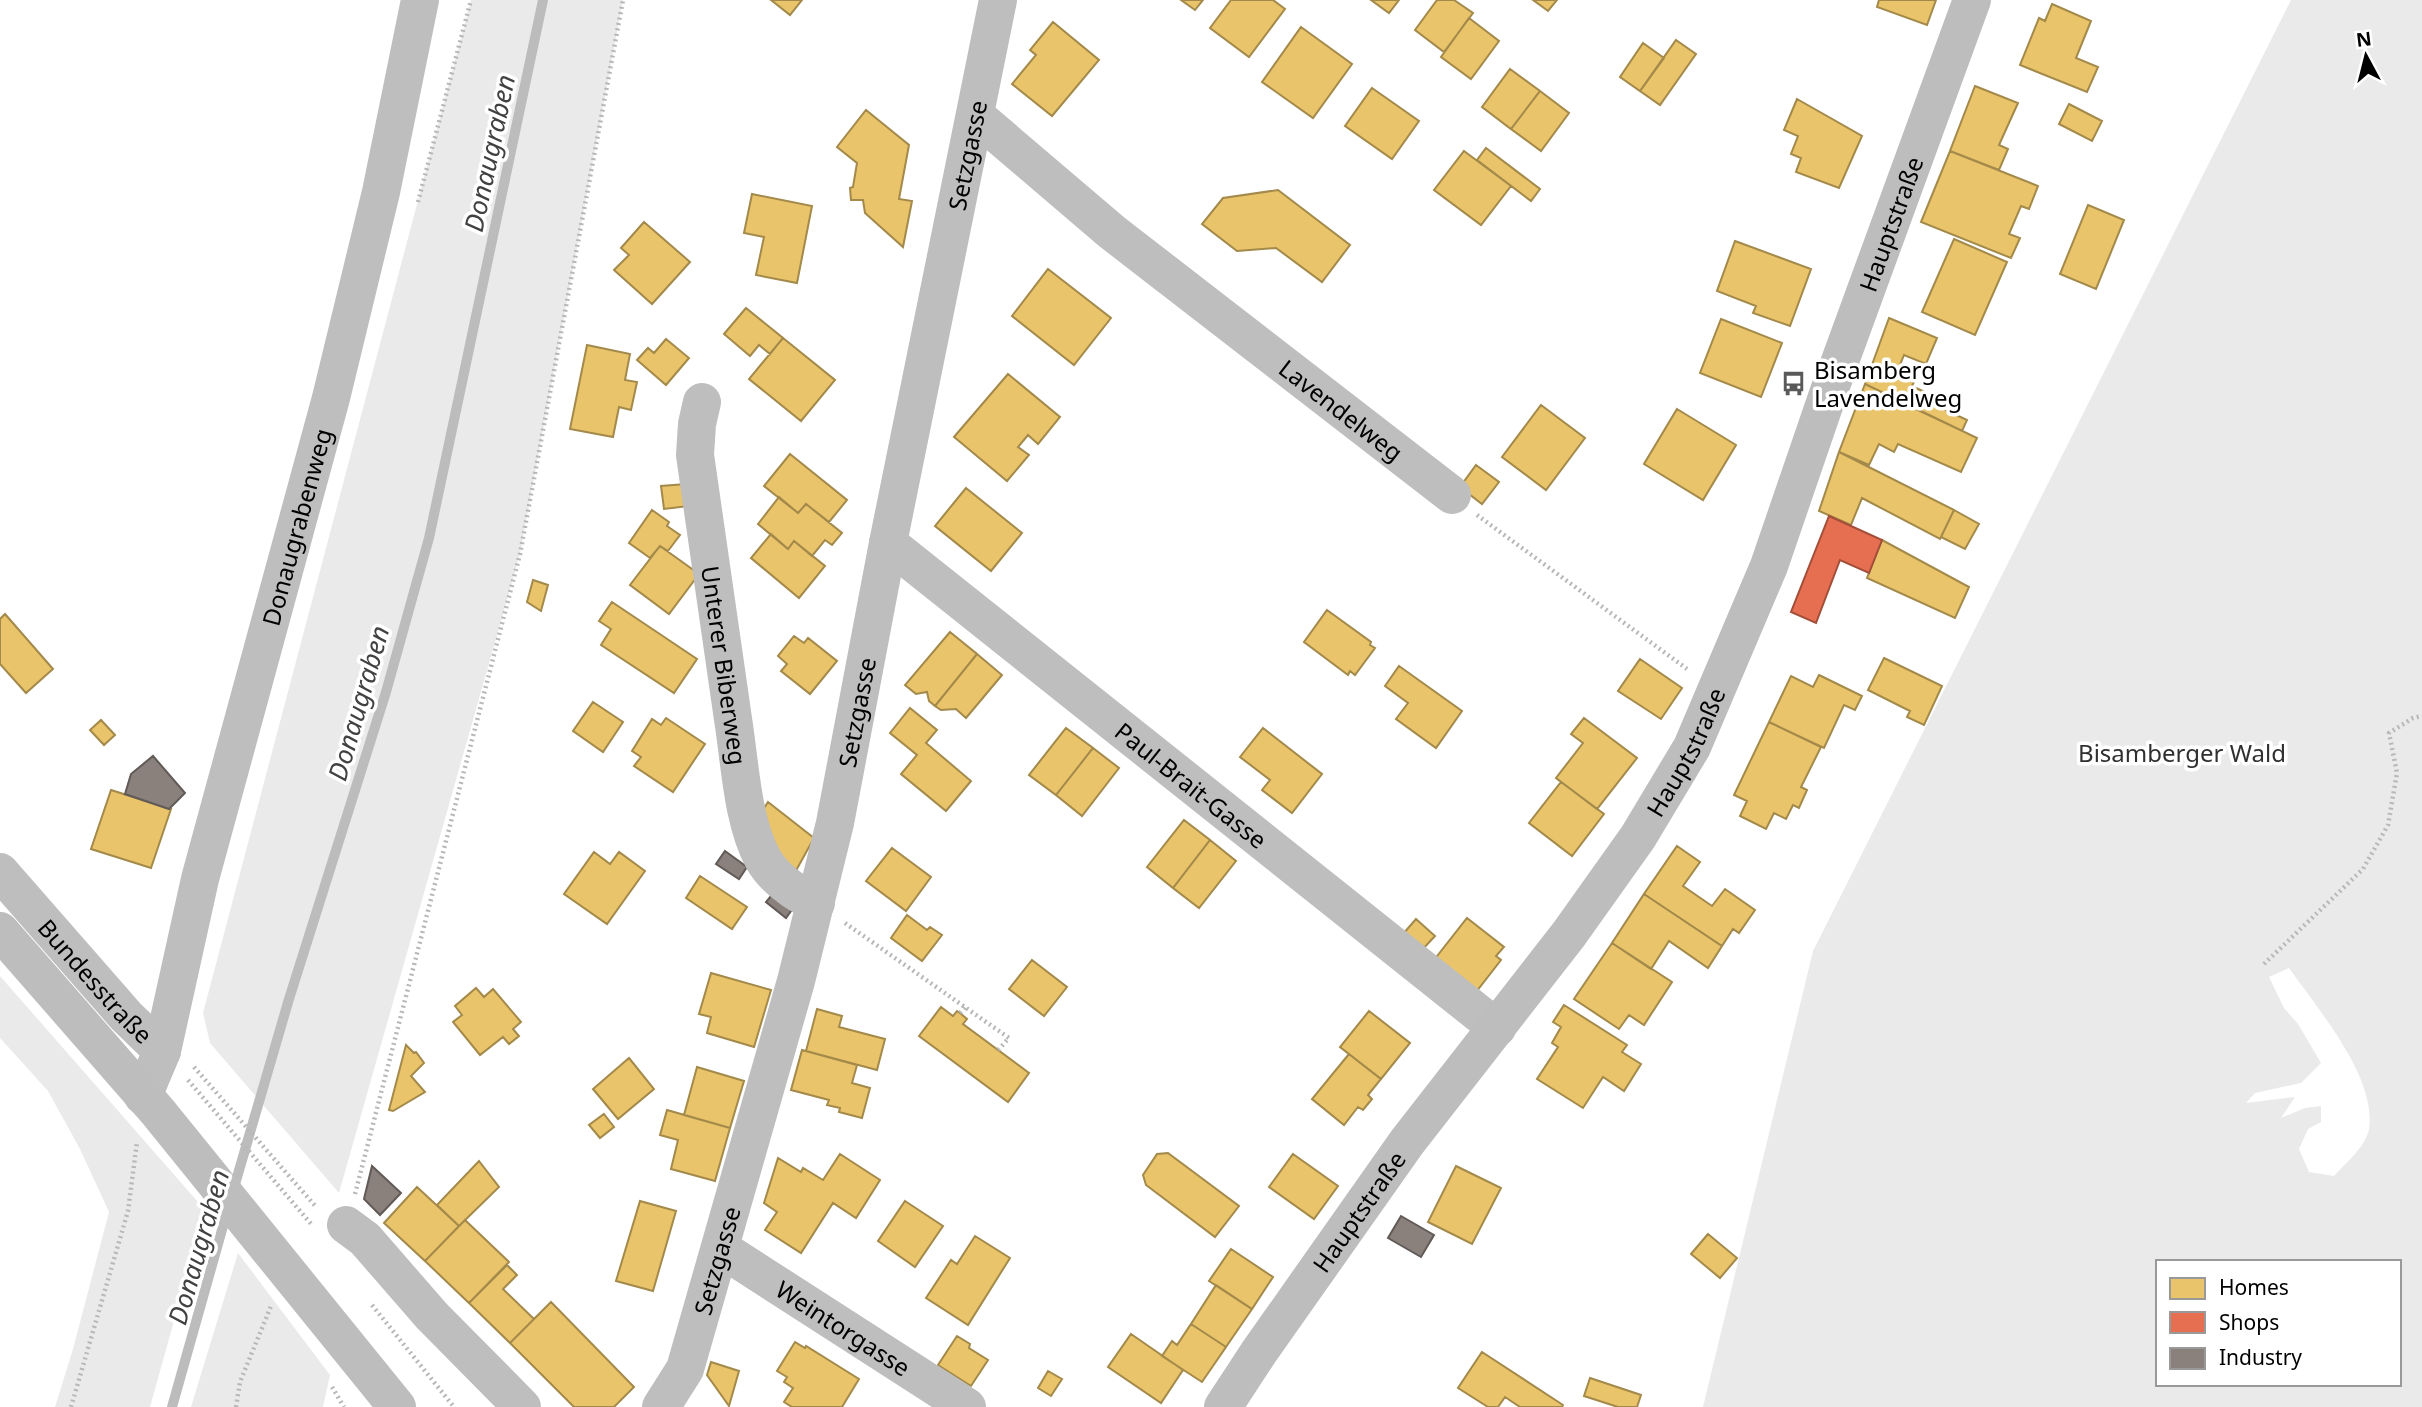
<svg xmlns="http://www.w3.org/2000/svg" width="2422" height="1407" font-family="'Noto Sans',sans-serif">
	<rect width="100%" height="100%" fill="#fff"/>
	<!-- green -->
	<path fill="#eaeaea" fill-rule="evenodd" d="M471,0h152l-103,554 -181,639 -129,-150 -7,-30z
		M2291,0h131v1407h-719l110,-456zM2289,968c28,40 88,109 80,161 -3,17 -23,34 -35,47l-25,-4 -10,-23 9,-20 13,-7v-16l-16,2 -24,10 14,-21 -49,6 9,-10 46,-10 20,-20 -23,-39 -14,-16 -15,-31zM2158,1262h241v122h-241z
		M0,976l205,234 -55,197h-95l18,-58 36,-137 -29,-63 -32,-58 -48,-53z
		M238,1253l92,122 -7,32h-132z"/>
	<!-- homes -->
	<path fill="#e9c46a" stroke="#a3894a" stroke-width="2" d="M771,0h31l-12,15z
		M1181,0h22l-8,10z
		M1231,0h42l12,9 -36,48 -39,-29z
		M1371,0h28l-10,13z
		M1437,0h17l19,13 -29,39 -29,-22z
		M1533,0h24l-9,11z
		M1879,0h57l-9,25 -50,-18z
		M2052,4l39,17 -15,37 22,9 -11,25 -67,-27 19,-47 6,3z
		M1469,18l30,23 -28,38 -30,-22z
		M1053,22l46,38 -47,56 -40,-32 24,-29 -6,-5z
		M1301,27l51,37 -39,54 -51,-36z
		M1676,40l20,14 -36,51 -20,-14z
		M1643,43l21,15 -24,33 -20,-14z
		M1510,69l30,22 -29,38 -29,-22z
		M1975,86l43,17 -19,42 9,4 -9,21 -49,-19z
		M1372,88l47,33 -27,38 -47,-33z
		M1540,91l29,22 -28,38 -30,-22z
		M1797,99l65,37 -23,52 -43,-16 5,-14 -10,-4 7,-18 -14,-6z
		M2069,104l33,17 -10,20 -33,-17z
		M866,110l43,35 -10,54 13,2 -9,46 -38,-34 -2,-13h-12l-1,-12 3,-1 4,-24 -20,-16z
		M1486,148l54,41 -9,12 -54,-41z
		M1464,151l47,35 -30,39 -47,-35z
		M1950,151l88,35 -9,23 -8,-3 -12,28 11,4 -9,20 -90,-36z
		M1278,190l72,55 -28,37 -46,-34 -39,3 -35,-27 21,-26z
		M752,194l60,12 -15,77 -41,-8 8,-38 -20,-4z
		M2088,205l36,15 -28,69 -36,-15z
		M644,222l46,40 -38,42 -38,-34 15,-15 -8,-7z
		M1954,239l53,23 -32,73 -53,-23z
		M1735,241l76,28 -21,57 -37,-13 3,-7 -39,-15z
		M1048,269l63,49 -37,47 -62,-49z
		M746,308l37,30 -13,16 -11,-9 -9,11 -26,-22z
		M1889,318l48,20 -11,26 -22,-9 -8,20 18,7 -11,21 -38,-19z
		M1721,319l61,24 -21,54 -61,-24z
		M783,338l52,42 -34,41 -52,-42z
		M666,339l23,19 -23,27 -29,-25 11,-12 6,5z
		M587,345l43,9 -5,26 12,2 -6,28 -12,-3 -6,30 -43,-8z
		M1008,374l52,43 -22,27 -10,-9 -10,12 11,8 -22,26 -53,-44z
		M1865,384l112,54 -16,34 -63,-28 -4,8 -15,-8 -10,21 -30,-13z
		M1912,386l38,18 -4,6 21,10 -5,11 -59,-28z
		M1541,405l44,33 -39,52 -44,-33z
		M1677,409l59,36 -33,55 -59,-36z
		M1839,452l115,58 -14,29 -78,-41 -11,27 -32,-14z
		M790,454l57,46 -18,22 -23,-18 -8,9 -34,-27z
		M1476,465l23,17 -17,22 -22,-17z
		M686,484l3,22 -25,3 -3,-23z
		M966,488l56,45 -31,38 -56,-45z
		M779,497l19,16 8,-9 36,29 -10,12 -7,-5 -13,16 -18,-15 -6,8 -30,-25z
		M652,510l17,12 -2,4 13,9 -12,16 -8,-5 -10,12 -21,-15z
		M1954,510l25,14 -14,25 -24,-12z
		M771,534l17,15 6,-8 31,25 -26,32 -48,-40z
		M1882,540l87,47 -14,31 -88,-40z
		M660,546l39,28 -30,40 -39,-29z
		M533,580l15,5 -7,26 -14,-9z
		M612,602l85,57 -23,34 -73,-48 10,-16 -12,-8z
		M1327,610l44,32 -1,3 5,3 -20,27 -5,-4 -2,4 -44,-33z
		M5,614l48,55 -27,24 -26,-29v-45z
		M950,632l27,22 -42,52 -6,-5 -2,-9 -11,2 -11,-9z
		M794,636l10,7 4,-5 29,23 -27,33 -29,-23 6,-7 -9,-8z
		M977,654l25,21 -36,43 -10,-9 -15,1 -6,-4z
		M1884,658l58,28 -18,39 -17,-8 3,-6 -42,-21z
		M1640,659l42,29 -21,31 -43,-28z
		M1399,666l63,45 -26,37 -40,-29 12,-16 -23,-17z
		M1819,675l43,21 -7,14 -11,-5 -20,43 -55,-26 22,-46 22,11z
		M593,702l30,20 -20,30 -30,-21z
		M910,708l27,22 -11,13 45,38 -25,30 -45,-37 16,-19 -27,-22z
		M666,718l39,26 -32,48 -39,-26 7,-9 -9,-6 20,-32 9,6z
		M1584,718l53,40 -40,51 -41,-31 27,-35 -12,-9z
		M101,720l14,15 -11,10 -14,-15z
		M1769,722l52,25 -20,40 6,3 -8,18 -6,-3 -7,14 -12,-6 -8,16 -26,-13 7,-15 -13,-6z
		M1066,728l27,20 -37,47 -27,-20z
		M1263,728l59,46 -30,39 -30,-23 8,-10 -30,-23z
		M1093,748l26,20 -37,48 -26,-21z
		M1561,782l43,32 -32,42 -43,-33z
		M111,790l60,19 -20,59 -60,-19z
		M768,802l46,36 -21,38 -36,-57z
		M1184,820l26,20 -37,48 -26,-21z
		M1210,840l26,21 -37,47 -26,-20z
		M1677,846l23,16 -17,24 29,20 13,-17 30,21 -16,23 -6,-4 -11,17 -78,-52z
		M892,848l39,29 -25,34 -40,-30z
		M594,852l16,12 9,-12 26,19 -38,53 -43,-30z
		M700,876l47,31 -15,22 -46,-31z
		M1644,894l78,52 -14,22 -39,-27 -18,28 -39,-26z
		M907,915l20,15 3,-3 12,8 -20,26 -31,-23z
		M1467,918l37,29 -8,9 5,4 -25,32 -42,-32z
		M1416,919l19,17 -14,15 -18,-17z
		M1612,943l60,39 -28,43 -15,-10 -10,14 -45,-30z
		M1032,960l35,27 -23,29 -35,-27z
		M711,973l60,17 -17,57 -47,-14 4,-16 -12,-3z
		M476,988l8,9 9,-8 28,33 -8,7 6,7 -10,8 -6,-7 -23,18 -27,-33 9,-7 -7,-9z
		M1564,1005l63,40 -5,7 19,12 -17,27 -21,-14 -20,31 -46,-29 21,-32 -6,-4 9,-16 -8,-5z
		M941,1007l12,9 4,-5 3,2 7,6 -4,5 66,49 -21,29 -89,-66z
		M817,1009l25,7 -3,11 46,12 -8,31 -71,-19z
		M1369,1011l41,32 -29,36 -41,-32z
		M406,1045l8,8 2,-1 8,11 -13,13 14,16 -32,19 -4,-1z
		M802,1050l55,15 -5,18 18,5 -8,30 -23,-6 1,-4 -13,-3 2,-5 -38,-10z
		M1349,1054l32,25 -13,16 4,4 -9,11 -5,-3 -14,18 -32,-26z
		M629,1058l25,31 -36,30 -25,-30z
		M697,1067l47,14 -14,47 -46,-13z
		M667,1110l63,18 -15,53 -44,-12 7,-29 -18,-5z
		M604,1114l10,13 -14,11 -11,-13z
		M1168,1153l71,53 -24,31 -69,-52 -3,-10 14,-21z
		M840,1154l40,26 -24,38 -23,-15 -32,50 -36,-23 12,-18 -13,-9 14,-45 23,14 2,-4 20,12z
		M1293,1154l45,32 -24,33 -45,-32z
		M479,1161l20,26 -40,39 -22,-21z
		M1456,1166l45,22 -29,56 -44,-22z
		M417,1187l42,39 -34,35 -41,-38z
		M640,1201l36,10 -23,80 -37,-10z
		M905,1201l38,25 -28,41 -37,-26z
		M465,1220l44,42 -40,41 -44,-42z
		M1708,1234l29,24 -17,20 -29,-24z
		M975,1236l35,22 -42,67 -42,-27 25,-38 6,4z
		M1231,1249l42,28 -21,32 -43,-28z
		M507,1265l10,10 -14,14 31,30 -24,24 -41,-40z
		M1216,1285l36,24 -26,38 -35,-23z
		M551,1302l83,85 -20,20h-40l-64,-64z
		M1191,1324l35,23 -24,35 -40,-26 10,-15 5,4z
		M1131,1334l52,36 -22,33 -53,-36z
		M957,1336l13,8 -1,4 19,12 -17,26 -33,-21z
		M795,1342l10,6 1,-2 53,33 -17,28h-50l-8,-5 9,-14 -9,-6 3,-5 -10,-6z
		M1482,1352l81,53 -1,2h-42l-15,-10 -7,10h-10l-30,-19z
		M711,1362l28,9 -10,35 -22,-31z
		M1048,1371l14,8 -11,17 -13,-8z
		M1590,1378l51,17 -4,12h-19l-34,-11z"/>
	<!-- shops -->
	<path fill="#e76f51" stroke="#a24e39" stroke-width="2" d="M1829,516l53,24 -13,33 -29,-13 -24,63 -25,-11z"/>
	<!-- industry -->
	<path fill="#8a817c" stroke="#615a57" stroke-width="2" d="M153,756l32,37 -16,16 -44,-15 6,-20z
		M725,851l22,16 -8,12 -23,-15z
		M775,891l19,16 -8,11 -20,-16z
		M372,1166l29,27 -21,22 -16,-16z
		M1401,1216l33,19 -13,22 -33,-19z"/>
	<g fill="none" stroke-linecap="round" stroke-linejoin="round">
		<!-- stream -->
		<path stroke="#bcbcbc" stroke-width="10" d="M233,1191l56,-192 97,-307 43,-154 114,-538
			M172,1407l55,-195"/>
		<!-- path -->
		<path stroke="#b8b8b8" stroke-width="4.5" stroke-dasharray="2 3.5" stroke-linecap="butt" d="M418,202l53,-202
			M1477,515l210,154
			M845,923l164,115 -11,12
			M2264,964l99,-95 25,-44 9,-52 -8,-40 24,-15 9,-2
			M960,1013l5,-6
			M194,1067l123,141
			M188,1080l124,145
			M355,1194l165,-640 103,-554
			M372,1305l82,102
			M332,1387l12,20
			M71,1407l57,-196 9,-69
			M236,1407l4,-25 31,-76"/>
		<!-- minor -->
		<g stroke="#bebebe" stroke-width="38">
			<path id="s1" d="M976,116l136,116 340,263"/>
			<path id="s2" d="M702,402l-5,22 -2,31c13,88 25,176 38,264 7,43 9,102 30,140 12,21 32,34 53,44"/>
			<path id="s3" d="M888,543l609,485"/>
			<path id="s4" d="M0,872l126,144 36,35"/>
			<path id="s5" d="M143,1096l19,-45 38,-172 131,-481 50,-206 39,-192"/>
			<path d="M346,1225l19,14 67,77 90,91"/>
			<path id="s6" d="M720,1248l247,159"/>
			<path id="s7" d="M661,1407l24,-38 111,-388 39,-158 53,-280 110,-543"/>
		</g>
		<!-- major -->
		<g stroke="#bdbdbd" stroke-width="38">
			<path d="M0,931l158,181 239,295"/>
			<path id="s8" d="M1223,1407l36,-55 148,-210 162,-208 69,-97 54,-90 77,-181 59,-172 144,-394"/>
		</g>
	</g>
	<!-- icons -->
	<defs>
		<symbol id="bus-bare" viewBox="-9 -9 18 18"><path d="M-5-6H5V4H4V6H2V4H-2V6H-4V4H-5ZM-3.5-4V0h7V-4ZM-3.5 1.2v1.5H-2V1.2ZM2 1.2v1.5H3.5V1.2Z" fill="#595959" stroke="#fff" stroke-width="2.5" paint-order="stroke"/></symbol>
	</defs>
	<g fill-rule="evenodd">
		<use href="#bus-bare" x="1776" y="366" width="35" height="35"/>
	</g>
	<g text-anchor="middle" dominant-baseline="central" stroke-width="7" stroke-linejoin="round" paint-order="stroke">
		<!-- street labels -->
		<g font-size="24" fill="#000" stroke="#fff">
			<text stroke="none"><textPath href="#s7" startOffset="1292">Setzgasse</textPath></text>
			<text stroke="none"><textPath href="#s8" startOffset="1370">Hauptstraße</textPath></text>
			<text stroke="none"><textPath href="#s1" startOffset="469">Lavendelweg</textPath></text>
			<text stroke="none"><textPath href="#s5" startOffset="590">Donaugrabenweg</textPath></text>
			<text stroke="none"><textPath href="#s2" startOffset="266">Unterer Biberweg</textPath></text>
			<text stroke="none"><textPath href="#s7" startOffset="724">Setzgasse</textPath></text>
			<text stroke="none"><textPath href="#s8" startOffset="803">Hauptstraße</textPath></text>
			<text stroke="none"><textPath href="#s3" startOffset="388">Paul-Brait-Gasse</textPath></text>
			<text stroke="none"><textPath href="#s4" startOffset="145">Bundesstraße</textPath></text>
			<text stroke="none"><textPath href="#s8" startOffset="238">Hauptstraße</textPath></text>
			<text stroke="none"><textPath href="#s7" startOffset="158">Setzgasse</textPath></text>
			<text stroke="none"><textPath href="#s6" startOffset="147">Weintorgasse</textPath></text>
		</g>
		<!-- poi labels -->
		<g font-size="24" fill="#000" stroke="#fff" text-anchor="start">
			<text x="1814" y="369">Bisamberg<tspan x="1814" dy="28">Lavendelweg</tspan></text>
		</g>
		<!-- park labels -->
		<g font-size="24" fill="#303030" stroke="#fff">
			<text x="2182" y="752">Bisamberger Wald</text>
		</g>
		<!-- water labels -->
		<g font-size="26" font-style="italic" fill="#414141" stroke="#fff">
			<text transform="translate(489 153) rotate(-78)">Donaugraben</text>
			<text transform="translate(358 703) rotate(-74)">Donaugraben</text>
			<text transform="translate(198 1247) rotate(-74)">Donaugraben</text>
		</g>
	</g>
	<!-- legend -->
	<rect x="2156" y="1260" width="245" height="126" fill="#ffffff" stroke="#999999" stroke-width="2"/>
	<rect x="2170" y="1278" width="35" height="21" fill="#e9c46a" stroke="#999999" stroke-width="2"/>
	<text x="2219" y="1295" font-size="21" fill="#000000">Homes</text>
	<rect x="2170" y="1312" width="35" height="21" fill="#e76f51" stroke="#999999" stroke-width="2"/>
	<text x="2219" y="1330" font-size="21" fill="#000000">Shops</text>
	<rect x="2170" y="1348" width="35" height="21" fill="#8a817c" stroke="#999999" stroke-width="2"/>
	<text x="2219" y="1365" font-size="21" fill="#000000">Industry</text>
	<!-- north arrow -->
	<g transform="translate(2366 56) rotate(353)" stroke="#ffffff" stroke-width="5" paint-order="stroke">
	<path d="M0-5L12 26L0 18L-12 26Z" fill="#000000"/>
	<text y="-10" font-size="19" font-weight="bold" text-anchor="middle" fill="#000000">N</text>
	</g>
</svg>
